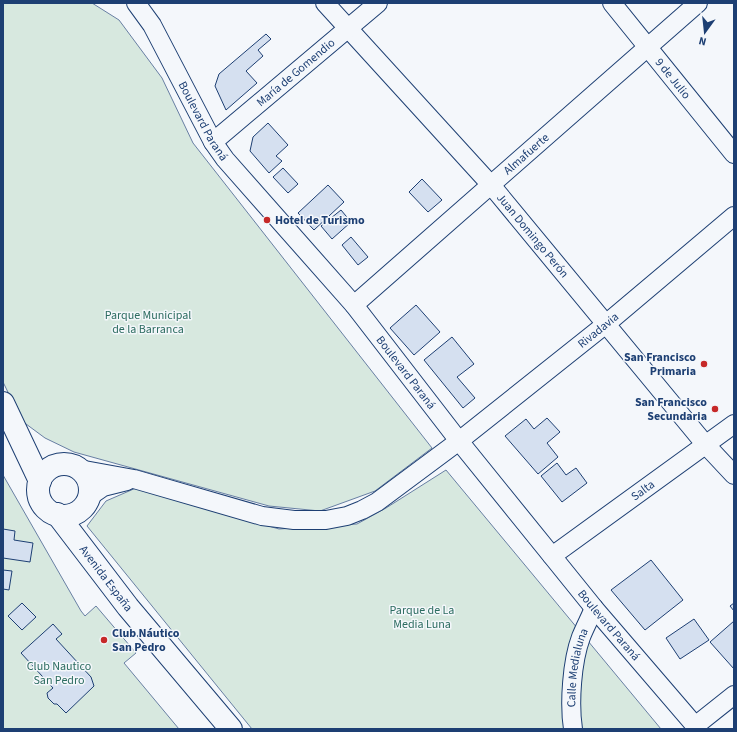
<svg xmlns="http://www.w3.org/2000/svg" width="737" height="732" font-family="'Source Sans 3',sans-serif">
	<rect width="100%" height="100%" fill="#f4f7fb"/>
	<!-- green -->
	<path fill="#d7e8df" stroke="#687fa3" d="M3,3h89l27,17 43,58 31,65 239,305 -57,43 -55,20 -51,-5 -195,-54 -29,-14 -23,-17 -19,-39z
		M446,470l215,259h-409l-165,-203 19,-25 30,-13 143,41 78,-5 29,-16z
		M3,475l78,136 4,5 11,-10 40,47 -12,10 55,66h-176z"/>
	<!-- building -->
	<path fill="#d5e0f0" stroke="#1d3f73" d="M266,34l5,5 -13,11 5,6 -17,15 11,12 -31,27 -11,-24 4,-12z
		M268,123l20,22 -12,11 6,5 -13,12 -19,-22 3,-14z
		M283,168l15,16 -10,9 -15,-16z
		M422,179l20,21 -14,12 -19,-20z
		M328,185l16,17 -30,28 -16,-17z
		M341,210l10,12 -19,17 -11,-13z
		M351,237l17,20 -10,8 -16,-20z
		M416,305l24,27 -26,23 -24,-27z
		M452,337l22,27 -17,13 18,21 -12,10 -39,-48z
		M547,418l13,14 -13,11 11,14 -20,17 -33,-38 21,-17 8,10z
		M557,463l9,12 10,-7 11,15 -25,19 -21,-26z
		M3,529l12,2 -1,9 19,3 -3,19 -27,-4z
		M651,560l32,40 -38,30 -34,-40z
		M3,570l9,1 -3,19 -6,-1z
		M22,603l14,14 -14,13 -14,-14z
		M734,603v8l-4,-5z
		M694,619l15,21 -29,19 -14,-21z
		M734,621v48l-24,-27z
		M53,624l9,10 -6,5 35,38 3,9 -28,27 -9,-9h-3l-6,-6 -1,-5 6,-5 -32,-35z"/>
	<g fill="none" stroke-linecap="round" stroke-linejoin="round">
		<defs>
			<g id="minor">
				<path id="s1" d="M136,3l16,22 61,117 12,17 129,146 105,136 93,115 42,52 104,121"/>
				<path id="s2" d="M325,3l166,182 214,259 29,31"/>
				<path id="s3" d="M612,3l122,151"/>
				<path id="s4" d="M213,142l165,-139"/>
				<path id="s5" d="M354,305l344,-302"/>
				<path id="s6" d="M79,469l55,10 128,37 32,4h32l21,-4 15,-6 15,-8 82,-61 147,-117 128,-108"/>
				<path d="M90,496l13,-9 24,-6"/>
				<path id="s7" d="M552,556l182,-132"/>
				<path d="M695,726l39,-31"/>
				<path id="s8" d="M573,729c-4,-26 -1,-68 8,-92 4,-10 9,-19 13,-29"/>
			</g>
			<g id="major">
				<path d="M3,403l37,78"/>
				<circle cx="64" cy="490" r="26"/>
				<path id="s9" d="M57,514l71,93 103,122"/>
			</g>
		</defs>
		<!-- minor casing -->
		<use href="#minor" stroke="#1d3f73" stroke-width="20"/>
		<!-- major casing -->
		<use href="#major" stroke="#1d3f73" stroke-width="24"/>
		<!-- minor -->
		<use href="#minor" stroke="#f4f7fb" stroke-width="18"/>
		<!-- major -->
		<use href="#major" stroke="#f4f7fb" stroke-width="22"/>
	</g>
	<!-- markers -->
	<g fill="#c62828" stroke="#f4f7fb" stroke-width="1.5">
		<circle cx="267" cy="220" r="4"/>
		<circle cx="704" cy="364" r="4"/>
		<circle cx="715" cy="409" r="4"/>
		<circle cx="104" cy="640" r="4"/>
	</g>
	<g text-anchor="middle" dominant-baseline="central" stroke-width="3" stroke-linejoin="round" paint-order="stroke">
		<!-- street labels -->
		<g font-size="12" fill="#1d3f73" stroke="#f4f7fb">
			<text stroke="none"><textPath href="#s4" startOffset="108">María de Gomendio</textPath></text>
			<text stroke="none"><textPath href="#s3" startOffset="97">9 de Julio</textPath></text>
			<text stroke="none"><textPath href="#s1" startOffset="136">Boulevard Paraná</textPath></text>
			<text stroke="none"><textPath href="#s5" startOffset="229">Almafuerte</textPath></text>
			<text stroke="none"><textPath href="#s2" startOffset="312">Juan Domingo Perón</textPath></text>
			<text stroke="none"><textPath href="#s6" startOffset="588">Rivadavia</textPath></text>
			<text stroke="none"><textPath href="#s1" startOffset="460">Boulevard Paraná</textPath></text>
			<text stroke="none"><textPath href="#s7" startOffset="112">Salta</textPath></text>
			<text stroke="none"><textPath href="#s9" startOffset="81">Avenida España</textPath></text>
			<text stroke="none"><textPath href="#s1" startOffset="784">Boulevard Paraná</textPath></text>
			<text stroke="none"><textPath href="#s8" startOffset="62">Calle Medialuna</textPath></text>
		</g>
		<!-- poi labels -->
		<g font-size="12" font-weight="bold" fill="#1d3f73" stroke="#f4f7fb" text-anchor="start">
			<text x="275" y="220">Hotel de Turismo</text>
			<text x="696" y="357" text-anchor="end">San Francisco<tspan x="696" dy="14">Primaria</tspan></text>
			<text x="707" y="402" text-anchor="end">San Francisco<tspan x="707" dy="14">Secundaria</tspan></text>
			<text x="112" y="633">Club Náutico<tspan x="112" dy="14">San Pedro</tspan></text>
		</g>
		<!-- park labels -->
		<g font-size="12" fill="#2c6c60" stroke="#f4f7fb">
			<text x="148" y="315">Parque Municipal<tspan x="148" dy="14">de la Barranca</tspan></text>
			<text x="422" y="610">Parque de La<tspan x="422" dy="14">Media Luna</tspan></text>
			<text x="59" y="666">Club Nautico<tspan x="59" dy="14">San Pedro</tspan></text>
		</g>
	</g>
	<!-- border -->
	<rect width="737" height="732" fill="none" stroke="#1d3f73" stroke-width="8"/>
	<!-- north arrow -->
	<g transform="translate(705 32) rotate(195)" stroke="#f4f7fb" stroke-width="3" paint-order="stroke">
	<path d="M0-3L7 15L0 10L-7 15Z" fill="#1d3f73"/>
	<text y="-6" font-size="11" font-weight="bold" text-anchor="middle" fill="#1d3f73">N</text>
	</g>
</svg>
